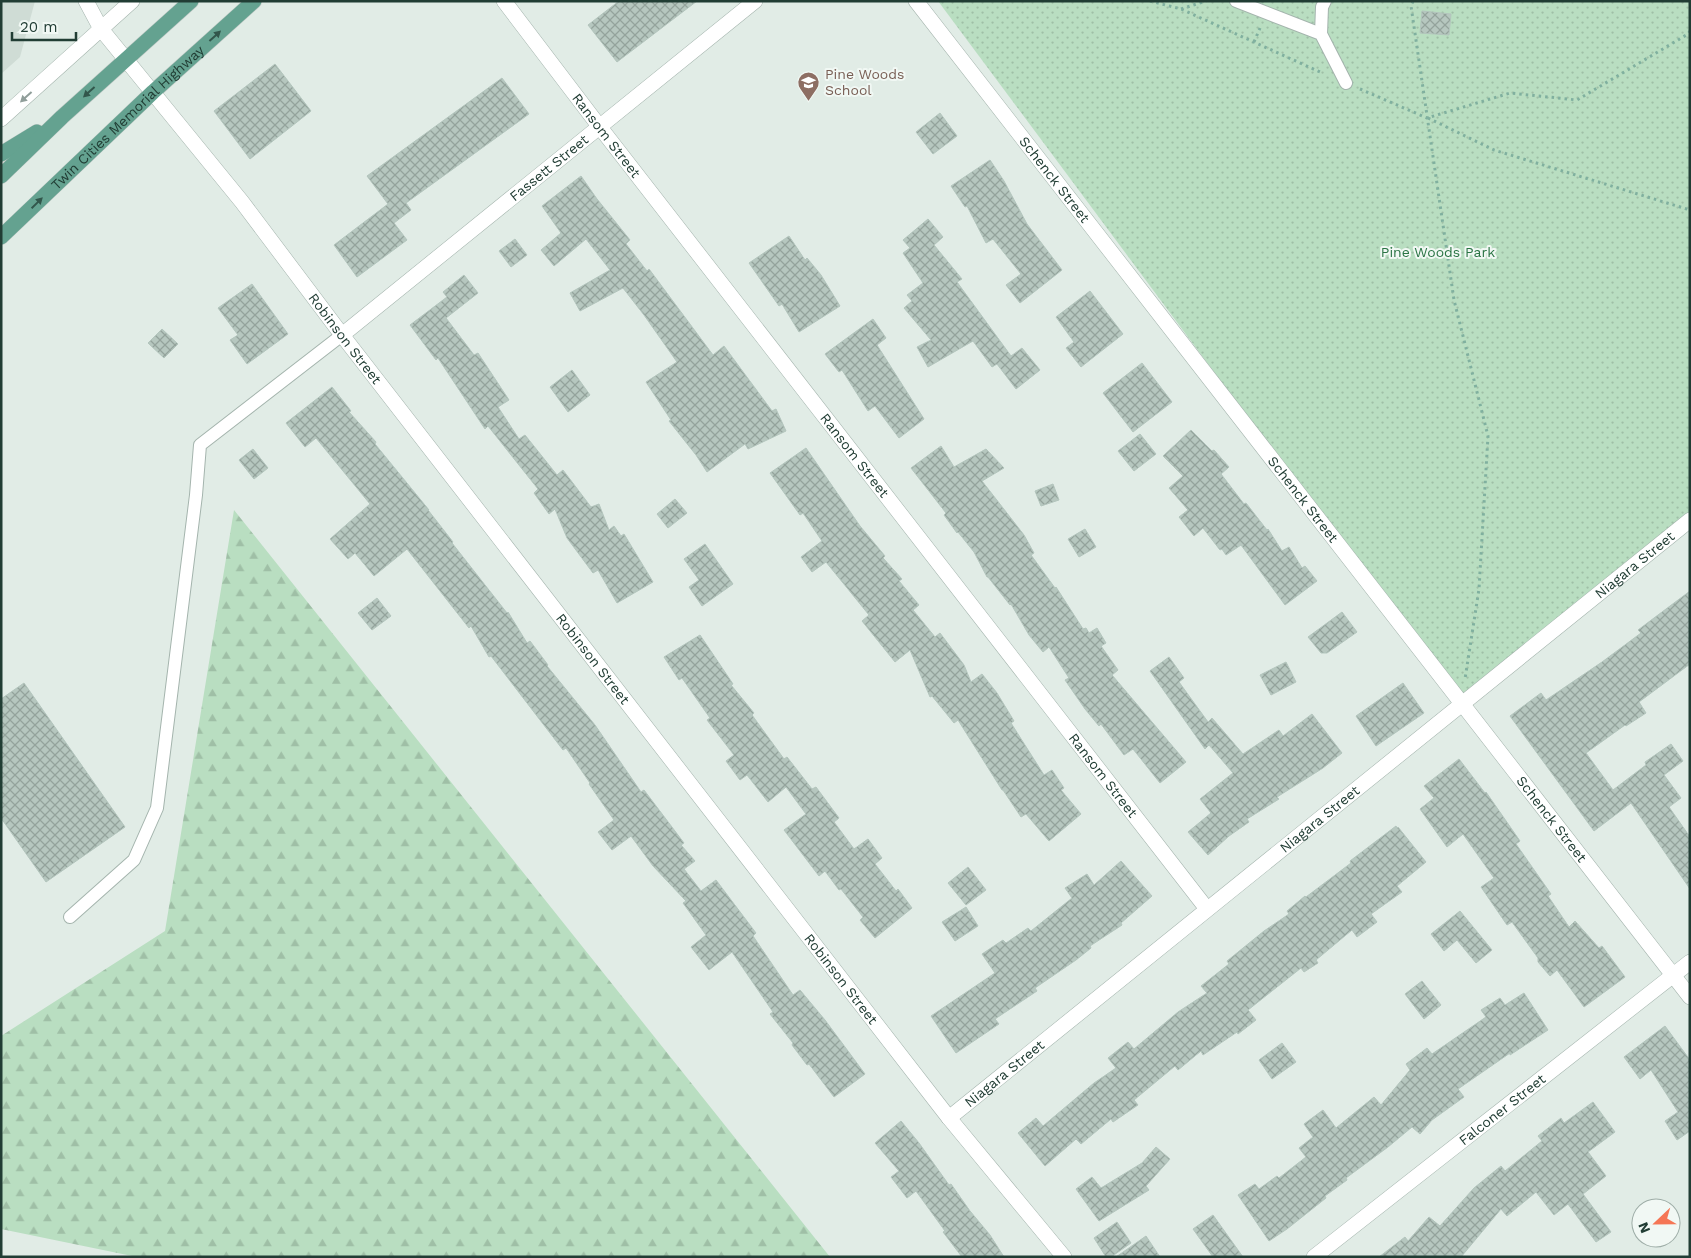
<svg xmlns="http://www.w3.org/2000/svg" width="1691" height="1258" font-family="'Work Sans',sans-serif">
	<defs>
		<pattern id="forest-firs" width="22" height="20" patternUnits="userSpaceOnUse" patternTransform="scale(1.25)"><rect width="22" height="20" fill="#b9dec1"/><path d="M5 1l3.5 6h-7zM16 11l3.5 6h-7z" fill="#9fbfa6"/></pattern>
		<pattern id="park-dots" width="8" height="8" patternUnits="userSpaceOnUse" patternTransform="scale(1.25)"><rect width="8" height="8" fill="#b9dec1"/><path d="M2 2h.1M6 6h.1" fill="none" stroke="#9fbfa6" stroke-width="1.8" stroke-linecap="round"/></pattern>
		<pattern id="building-cross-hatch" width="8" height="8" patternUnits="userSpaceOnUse" patternTransform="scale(1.25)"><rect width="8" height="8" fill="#b6c7bf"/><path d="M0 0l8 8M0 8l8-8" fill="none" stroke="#94a39c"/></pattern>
	</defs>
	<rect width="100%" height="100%" fill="#e1ece6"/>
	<!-- built -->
	<path fill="#cfdcd5" d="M1,1h34l-15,56 -19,17z"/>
	<!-- forest -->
	<path fill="url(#forest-firs)" d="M234,510l596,747h-693l-136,-28v-193l164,-105z"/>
	<!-- park -->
	<path fill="url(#park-dots)" d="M938,1h752v519l-229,184z"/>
	<!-- building -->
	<path fill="url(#building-cross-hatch)" stroke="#b3c5bd" d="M619,1h78l-80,61 -29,-37z
		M1422,11l29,3 -2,21 -29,-2z
		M275,64l36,47 -61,48 -36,-48z
		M502,78l27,36 -123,89 5,7 -17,13 13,17 -50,37 -23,-32 54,-41 -21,-28z
		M940,113l17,23 -24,18 -17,-22z
		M990,160l14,21 23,43 35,46 -42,33 -14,-18 15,-11 -28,-35 -7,4 -19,-37 -2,1 -14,-21z
		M581,176l16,23 33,41 -4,4 21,27 2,-2 64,86 11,-9 48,65 4,-2 10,22 -38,18 -3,-5 -38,28 -11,-17 -27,-34 2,-1 -25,-38 31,-20 -33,-47 -21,-27 -43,23 -10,-18 40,-23 -24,-31 -32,27 -13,-16 20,-17 -19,-27z
		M928,219l15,18 -9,8 28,34 -5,3 54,74 11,-8 18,22 -24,19 -19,-25 -5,3 -19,-26 -45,26 -11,-20 14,-7 -27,-32 8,-7 -5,-6 16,-12 -20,-30 7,-5 -7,-8z
		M789,236l16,24 2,-2 14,17 19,31 -41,26 -17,-28 -3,2 -30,-43z
		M515,239l12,16 -16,12 -12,-16z
		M464,275l14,18 -32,25 28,37 4,-2 31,47 -11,7 21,32 6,-4 32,40 6,-5 28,37 8,-3 10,26 5,-4 7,10 3,-2 29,48 -36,21 -19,-33 -5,3 -26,-35 -12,-29 -6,5 -15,-21 4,-4 -50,-63 -3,3 -47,-71 -2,2 -26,-35 37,-28 -4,-5z
		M252,284l36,50 -41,30 -17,-24 8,-5 -20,-27z
		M1090,291l33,43 -42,33 -15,-19 8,-6 -18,-25z
		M873,319l13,19 -9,7 47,74 -25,19 -24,-32 -7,5 -26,-41 -3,2 -14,-18z
		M162,329l16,15 -14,14 -16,-15z
		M1142,363l30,39 -39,30 -30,-39z
		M572,370l18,25 -22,17 -18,-25z
		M332,387l19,24 -2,1 27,30 -1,2 54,66h-1l25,32 -1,1 55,70 1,-1 19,31 3,-2 18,24 -1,1 48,59 46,67 3,-2 40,53 -3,2 14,16 -11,8 17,22 15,-11 40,53 -3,3 40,59 7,-5 25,30 40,54 -31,23 -25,-33 -2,1 -15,-20 1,-2 -23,-29 3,-2 -41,-60 -23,18 -18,-23 15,-12 -23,-32 3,-2 -33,-35 -22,-30 -19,14 -14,-18 16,-12 -25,-36 1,-1 -24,-35 -3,2 -72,-94 -2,1 -18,-31 -2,2 -62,-79 -33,27 -19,-23 -7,6 -18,-20 40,-35 -54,-66 -11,9 -19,-24z
		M1191,430l21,21 2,-1 15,17 -8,7 23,30 2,-1 21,27 1,-1 14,22 7,-4 13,21 3,-2 12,15 -32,24 -44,-60 -15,10 -4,-6 -2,1 -17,-22 -9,8 -15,-19 9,-7 -19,-22 14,-12 -20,-20z
		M1140,434l16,20 -22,17 -16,-20z
		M941,446l13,21 32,-18 18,19 -22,13 42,54 10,18 -3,2 24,33 1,-1 27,42 3,-1 3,5 8,-5 9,15 -5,3 17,24 -6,5 74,87 -26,21 -27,-34 -9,6 -23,-31 -2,2 -14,-17 -20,-29 4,-2 -20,-31 -6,5 -14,-17 -18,-31 -1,1 -22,-28h-1l-13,-25 -16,-20 -1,1 -13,-18 2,-2 -35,-45z
		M806,448l54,78 25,30 -2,2 19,21 -3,2 20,24 -6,5 22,27 5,-4 24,32 7,17 11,-8 15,19 17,28 -3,2 33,52 8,-5 12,18 -3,2 20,24 -32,27 -23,-27 -5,3 -18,-27h-1l-44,-70 -4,3 -22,-27 -2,1 -20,-47 -15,12 -33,-41 7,-6 -43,-53 -14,10 -11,-15 21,-16 -19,-28 -3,2 -30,-42z
		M253,449l15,19 -14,11 -15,-19z
		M1053,484l6,16 -18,6 -6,-15z
		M675,499l12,14 -19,15 -11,-14z
		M1085,529l11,18 -17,10 -11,-18z
		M705,544l28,40 -31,22 -13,-19 10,-7 -15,-21z
		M1690,591v73l-51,38 7,11 -20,13 -1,-1 -39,28 27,37 33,-25 -1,-3 26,-18 12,17 -19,14 17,23 -12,9 21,30v52l-59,-86 -37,28 -84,-115 31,-23 5,7 56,-38 39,-29 -3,-3z
		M377,598l14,18 -19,14 -14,-17z
		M1342,612l15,20 -30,21h-6l-13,-16z
		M700,635l33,49 -2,1 23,28 -2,2 32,44 3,-2 25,32 4,-2 23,31 -5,4 20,27 14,-10 14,19 -7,6 21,27 2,-2 14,19 -37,30 -15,-18 3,-3 -22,-28 -2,1 -14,-19 -6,5 -35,-46 22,-16 -20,-27 -18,15 -21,-27 -7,5 -14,-19 8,-6 -27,-35 3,-2 -28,-40 -3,2 -15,-23z
		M1169,657l15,21 -5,4 29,40 4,-4 31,36 36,-24 4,6 29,-22 30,39 -19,15 -46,29 2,2 -32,20 2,3 -20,14 -21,19 -20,-23 23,-19 -11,-14 33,-26 -24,-28 -4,4 -55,-78z
		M1286,662l10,20 -25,13 -11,-20z
		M24,683l101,144 -79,55 -45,-64v-119z
		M1403,683l21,30 -48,33 -20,-30z
		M1459,759l26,34 1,-1 34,49 -4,3 35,50 -3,2 21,31 6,-6 24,27 3,-2 23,31 -41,30 -27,-37 -7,6 -12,-14v-4l-26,-36 -5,3 -26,-38 13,-9 -31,-44 -16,13 -27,-38 14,-11 -10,-12z
		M1396,826l1,2 1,-1 28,35 -29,24 5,6 -31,22 6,8 -20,15 -5,-7 -36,30 2,3 -14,9 -3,-4 -53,42 8,10 -18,14 -1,-2 -34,23 -2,-4 -23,19 -3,-4 -41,34 4,5 -25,17 -2,-3 -30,25 -5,-5 -31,27 -27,-33 18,-15 7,8 51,-43 22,-15 -8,-10 20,-16 6,7 44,-37 29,-19 -6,-7 28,-22 -2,-3 37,-30 25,-17 -2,-3 18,-15 1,1 45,-34 -1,-2z
		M1121,861l31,35 -31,27 1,2 -32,21 1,2 -15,12 -41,28 2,3 -42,28 4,5 -43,29 -25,-37 64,-43 -13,-19 21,-14 3,3 22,-15 3,3 41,-33 -7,-10 22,-14 7,11z
		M968,867l18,23 -20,15 -18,-22z
		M966,907l12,19 -23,15 -13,-19z
		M1460,911l32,39 -16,13 -19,-23 -13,11 -13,-17z
		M1422,981l19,24 -17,14 -19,-25z
		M1524,993l24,37 -38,25v-2l-52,36 6,8 -32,23 -12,14 -8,-7 -24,20 -42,31 1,2 -22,16 1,2 -39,31 -18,12 -31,-46 17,-11 4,5 18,-13 2,2 27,-21 -7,-9 14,-11 -9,-13 19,-14 13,18 38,-31 7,8 29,-35 -4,-6 21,-16 5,6 54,-37 -5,-7 19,-12 5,7z
		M1665,1026l25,34v71l-13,9 -12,-19 13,-9 -27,-42 -11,9 -16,-22z
		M1282,1043l14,19 -24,17 -13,-19z
		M1593,1102l22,30 -27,20 18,24 -23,18 28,38 -15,10 -28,-38 -14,11 -18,-23 -29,24 -6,-7 -40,48h-82l26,-20 3,4 21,-24 11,9 34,-38 27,-22 4,5 37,-30 -4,-5 23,-18 3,5z
		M901,1121l18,22 30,42 2,-1 19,27 20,24 14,22h-42l-19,-25 2,-1 -29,-40 -9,7 -16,-21 8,-6 -24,-28z
		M1156,1147l14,12 -24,27 3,4 -50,31 -23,-32 16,-12 9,11 41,-25z
		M1213,1215l30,42h-30l-20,-28z
		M1117,1222l14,21 -20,14h-5l-12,-19z
		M1146,1236l14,21h-44z"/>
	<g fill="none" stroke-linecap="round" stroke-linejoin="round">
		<defs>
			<path id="service" d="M1236,1l85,33
				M1325,1l-3,6 -1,27 25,49
				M70,917l64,-57 23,-52 39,-313 4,-50 142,-110"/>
			<g id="minor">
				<path id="s1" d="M504,1l95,125 608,783"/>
				<path id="s2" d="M916,1l774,996"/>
				<path d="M1,119l131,-118"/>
				<path id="s3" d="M342,335l413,-334"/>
				<path id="s4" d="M949,1118l741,-598"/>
				<path id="s5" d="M1314,1257l376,-295"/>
			</g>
			<g id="tertiary">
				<path id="s6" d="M86,1l15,28 141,173 100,133 607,783 115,139"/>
			</g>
			<g id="primary">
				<path d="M1,154l36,-22"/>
				<path d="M1,176l61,-59 129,-116"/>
				<path id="s7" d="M1,237l152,-145 101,-91"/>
			</g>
		</defs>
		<!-- service casing -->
		<use href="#service" stroke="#a4b4ad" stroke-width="14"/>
		<!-- minor casing -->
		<use href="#minor" stroke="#a4b4ad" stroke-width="16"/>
		<!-- tertiary casing -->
		<use href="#tertiary" stroke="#a4b4ad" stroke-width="16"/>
		<!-- primary casing -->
		<use href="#primary" stroke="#c1c9c6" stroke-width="16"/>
		<!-- path -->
		<path stroke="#80b09f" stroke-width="3" stroke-dasharray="2.5 4" stroke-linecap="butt" d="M1150,1l31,8 139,63
			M1413,1l-2,5 43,294 34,136 -9,153 -14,90
			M1181,9l25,-8
			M1254,42l6,-14
			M1360,89l67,29 83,-25 67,7 111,-66 2,-3
			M1428,118l66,32 196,60"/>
		<!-- service -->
		<use href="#service" stroke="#fff" stroke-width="12"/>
		<!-- minor -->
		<use href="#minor" stroke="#fff" stroke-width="15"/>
		<!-- tertiary -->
		<use href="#tertiary" stroke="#fff" stroke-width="15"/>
		<!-- primary -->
		<use href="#primary" stroke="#64a290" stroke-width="15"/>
	</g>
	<!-- one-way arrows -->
	<defs><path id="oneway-solid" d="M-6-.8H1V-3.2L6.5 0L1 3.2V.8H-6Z" transform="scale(1.25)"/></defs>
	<g fill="#32564b">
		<use href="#oneway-solid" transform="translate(215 36) rotate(-42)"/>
		<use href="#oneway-solid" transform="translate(89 92) rotate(138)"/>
		<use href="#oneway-solid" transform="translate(37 203) rotate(-44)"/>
	</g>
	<use fill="#909e9a" href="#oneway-solid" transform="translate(26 97) rotate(138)"/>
	<!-- icons -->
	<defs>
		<symbol id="school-pin" viewBox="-11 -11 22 30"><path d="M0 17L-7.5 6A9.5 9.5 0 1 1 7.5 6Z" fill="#8d6e63" stroke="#f1f8f4"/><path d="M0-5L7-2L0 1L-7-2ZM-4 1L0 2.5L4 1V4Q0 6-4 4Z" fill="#fff"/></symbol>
	</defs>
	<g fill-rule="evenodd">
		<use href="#school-pin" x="796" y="70" width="25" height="34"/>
	</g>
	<g text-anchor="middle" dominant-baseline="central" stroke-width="4" stroke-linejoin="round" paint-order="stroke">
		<!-- education labels -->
		<g font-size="14" fill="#785e54" stroke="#f1f8f4" text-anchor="start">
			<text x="825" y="74">Pine Woods<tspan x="825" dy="16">School</tspan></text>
		</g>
		<!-- street labels -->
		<g font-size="14" fill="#213d34" stroke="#f1f8f4">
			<text stroke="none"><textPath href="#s7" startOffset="174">Twin Cities Memorial Highway</textPath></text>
			<text stroke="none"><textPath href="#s1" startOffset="169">Ransom Street</textPath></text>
			<text stroke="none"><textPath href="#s3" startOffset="266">Fassett Street</textPath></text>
			<text stroke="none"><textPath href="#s2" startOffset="226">Schenck Street</textPath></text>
			<text stroke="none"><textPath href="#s6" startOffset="426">Robinson Street</textPath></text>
			<text stroke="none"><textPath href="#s1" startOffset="574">Ransom Street</textPath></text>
			<text stroke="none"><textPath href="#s2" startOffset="631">Schenck Street</textPath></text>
			<text stroke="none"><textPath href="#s4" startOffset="881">Niagara Street</textPath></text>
			<text stroke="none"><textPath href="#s6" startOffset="831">Robinson Street</textPath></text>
			<text stroke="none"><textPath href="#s1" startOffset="979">Ransom Street</textPath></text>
			<text stroke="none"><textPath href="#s4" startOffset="476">Niagara Street</textPath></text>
			<text stroke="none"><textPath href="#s2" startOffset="1036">Schenck Street</textPath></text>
			<text stroke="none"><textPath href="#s6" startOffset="1236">Robinson Street</textPath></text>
			<text stroke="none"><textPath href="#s4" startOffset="71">Niagara Street</textPath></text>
			<text stroke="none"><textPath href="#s5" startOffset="239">Falconer Street</textPath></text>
		</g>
		<!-- park labels -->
		<g font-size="14" fill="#2a7444" stroke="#f1f8f4">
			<text x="1438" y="252">Pine Woods Park</text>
		</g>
	</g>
	<!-- border -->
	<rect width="1691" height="1258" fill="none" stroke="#213d34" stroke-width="5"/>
	<!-- north arrow -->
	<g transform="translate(1656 1223) rotate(248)"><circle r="24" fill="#f1f8f4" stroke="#9eada7"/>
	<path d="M0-4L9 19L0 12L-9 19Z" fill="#f57655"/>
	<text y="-8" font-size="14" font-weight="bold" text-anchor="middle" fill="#213d34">N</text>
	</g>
	<!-- scale -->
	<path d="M12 32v8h64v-8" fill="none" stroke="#213d34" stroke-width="2.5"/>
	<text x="20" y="32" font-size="15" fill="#213d34" stroke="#f1f8f4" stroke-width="4" paint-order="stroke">20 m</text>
</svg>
